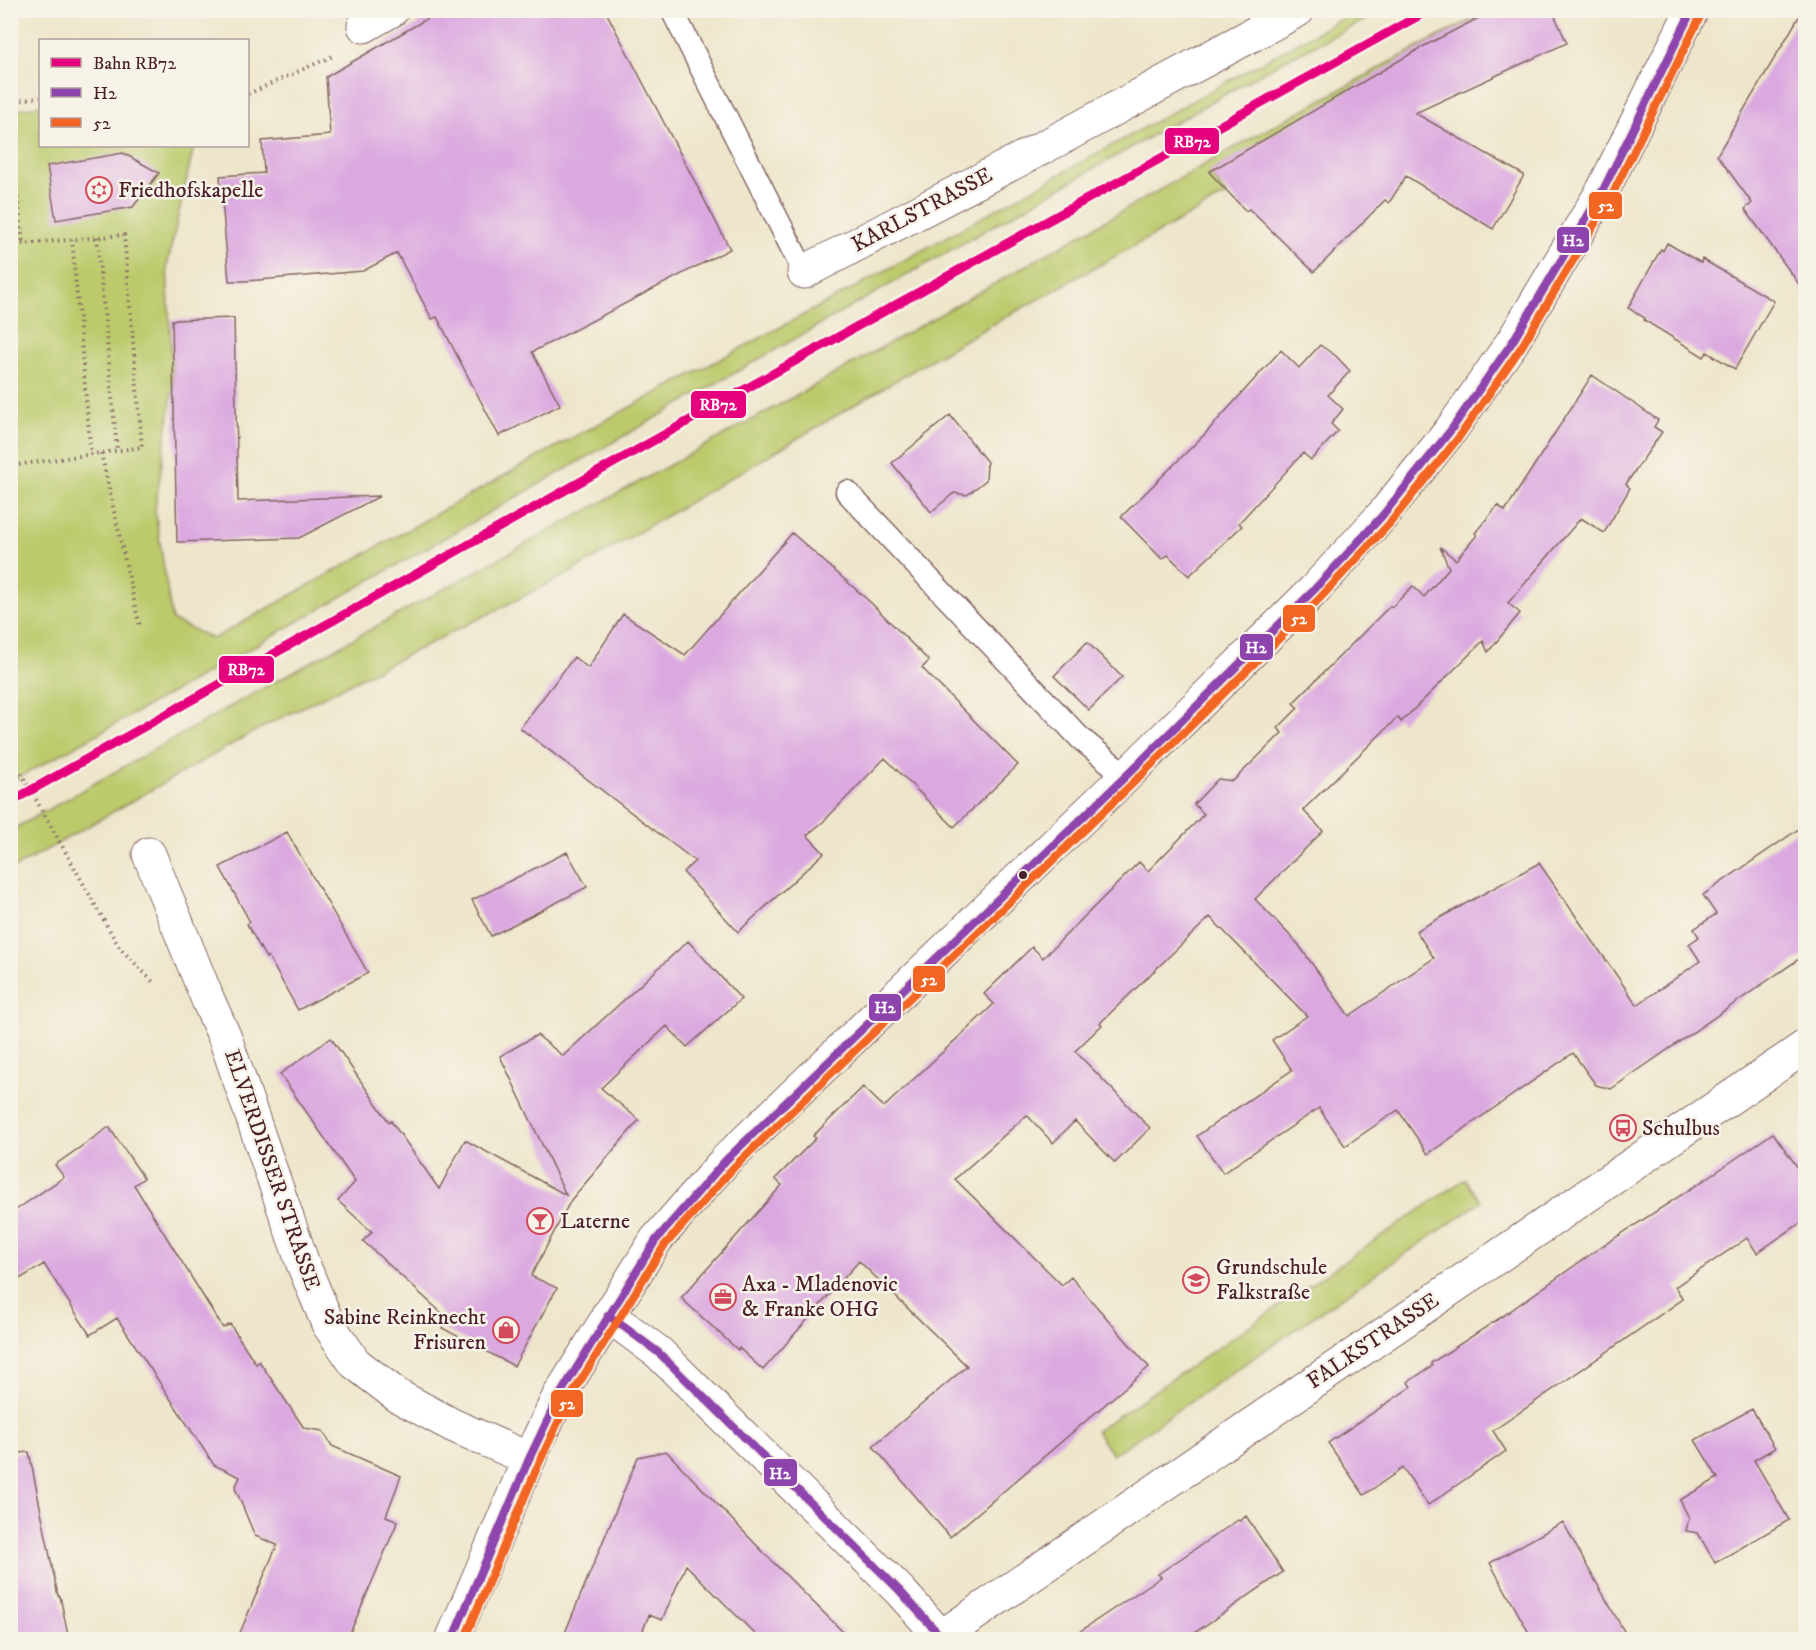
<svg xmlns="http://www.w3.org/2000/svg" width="1816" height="1650" font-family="'IM FELL DW Pica',serif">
	<rect width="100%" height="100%" fill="#f7f3e8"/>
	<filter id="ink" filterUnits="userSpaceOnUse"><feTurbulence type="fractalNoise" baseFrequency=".0167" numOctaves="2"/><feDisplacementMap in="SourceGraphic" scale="12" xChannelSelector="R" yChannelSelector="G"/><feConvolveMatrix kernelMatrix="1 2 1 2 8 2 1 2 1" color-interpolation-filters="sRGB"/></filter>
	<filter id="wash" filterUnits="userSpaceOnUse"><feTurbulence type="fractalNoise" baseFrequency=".008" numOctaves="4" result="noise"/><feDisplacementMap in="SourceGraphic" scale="24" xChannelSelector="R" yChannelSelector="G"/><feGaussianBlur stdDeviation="1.35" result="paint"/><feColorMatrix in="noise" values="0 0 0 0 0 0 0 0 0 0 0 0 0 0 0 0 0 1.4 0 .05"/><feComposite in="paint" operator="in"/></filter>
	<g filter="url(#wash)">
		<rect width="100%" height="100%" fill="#eee6cb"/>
		<!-- green -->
		<path fill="#bcca6c" stroke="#83744c" stroke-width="1.5" d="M1355,11h28l-98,49 -1060,603 -214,119v-671l29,-6v41h154l-27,120 6,122 -18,122 17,110 41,19 346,-194 293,-156z
			M1489,11h5l-285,161 17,23 -258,143 -402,237 -309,155 -246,140 -1,-39 232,-131 566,-311 449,-254 167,-91z
			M1465,1179l16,23 -369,253 -16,-24z"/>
		<g id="blocks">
			<!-- building -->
			<path fill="#dba9e0" d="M442,10h163l125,239 -198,103 28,53 -61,31 -62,-119 -5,2 -35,-66 -34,18 -117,10h-17l-9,-105 44,-3 -2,-32 68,-6 -4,-58z
				M1494,10h58l15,33 -152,70 109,62 -31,54 -87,-53 -17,27 -4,-3 -71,72 -65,-63 -3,2 -37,-39 215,-126z
				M1803,10h3v284l-61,-85 7,-6 -35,-48z
				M123,153l36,20 -26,34 -77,13 -9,-54z
				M1667,243l34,20 1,-4 72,42 -39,68 -28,-17 -3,5 -60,-37 1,-2 -17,-10 33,-59 2,2z
				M234,318l4,183 142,-5 -81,42 -122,4 -5,-222z
				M1320,345l16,11 14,15 -22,24 15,14 -12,15 7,7 -27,29 -8,-7 -64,70 3,3 -53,50 -21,-21 -6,4 -41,-42 84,-83 76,-84 18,18z
				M1592,375l66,45 -4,7 8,5 -36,52 4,4 -26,45 -23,-15 -73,85 12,10 -32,39 -5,-11 -82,81 -3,-5 -95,93 20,21 -68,68 43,45 51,72 85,-58 -18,-27 123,-68 98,142 63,-44 -11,-17 10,-7 -5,-8 22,-15 -13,-19 103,-71v130l-195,135 -15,-4 -23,-32 -145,101 -30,-44 -53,36 -26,-38 -96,65 -26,-37 95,-66 -20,-30 35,-24 -97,-99 -110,106 2,2 -27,26 75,77 -35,35 -40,-42 -22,22 -26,-28 -72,64 107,106 9,-8 78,90 -199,170 -77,-91 94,-80 -108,-105 -96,109 -24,-22 -1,2 -57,-52 101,-113 -7,-6 41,-41 -3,-2 50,-49 21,20 110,-103 -10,-10 48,-47 11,11 96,-96 9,9 56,-57 -10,-10 24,-25 15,2 49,-48 -4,-5 20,-20 -5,-5 97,-97 2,1 21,-21 11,11 25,-29 -9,-21 16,13 21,-25 -2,-2 23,-28 7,6z
				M950,415l37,47 -1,18 -19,15 -13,-2 -23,19 -39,-49z
				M792,533l77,68 60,60 -7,7 96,97 -64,62 -69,-69 -62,64 -16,13 17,18 -86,79 -55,-60 12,-11 -175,-133 54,-71 14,11 35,-54 62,41z
				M1087,642l35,35 -33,33 -35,-34z
				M287,832l81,141 -70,37 -30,-54 -2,2 -19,-34 3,-2 -30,-55z
				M567,852l20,35 -96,49 -19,-36z
				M688,941l53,58 -54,48 -20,-21 -66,62 38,32 -68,80 -40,76 26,12 -43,78 -72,-38 5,-10 -84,-77 9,-9 -34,-31 17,-19 -75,-108 51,-36 58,84 2,-1 48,68 26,-49 101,55 -66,-139 37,-21 26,21z
				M109,1127l35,51 -10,7 89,143 7,-4 26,40 3,-3 45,67 19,3 9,15 69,30 -15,40 12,5 -51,119h-110l40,-95 -22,-9 -20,-48 5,-11 -26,-12 -97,-147 -27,17 -46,-71 -34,21v-71l54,-37 -9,-12z
				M1773,1133l33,46v40l-49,34 -10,-15 -72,49 8,12 -190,132 13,20 -78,54 -25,-37 -39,27 -36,-52 83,-56 -3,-5 24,-16 -1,-3 69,-45 104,-73 102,-66z
				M1752,1409l23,39 -21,12 35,60 -74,43 -17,-30 -12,-2 3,-13 -9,-18 38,-22 -23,-38z
				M666,1451l102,106 83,83h-90l-75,-75 -24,55 -13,-5 -10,25h-77l76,-183z
				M29,1452l29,144h2l9,44h-59v-186z
				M1246,1516l37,56 -99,68h-117l94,-63 -3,-3 80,-54 2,1z
				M1563,1522l20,37 46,81h-96l-43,-77z"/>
		</g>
	</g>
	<g filter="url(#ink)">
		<use href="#blocks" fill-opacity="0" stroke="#836563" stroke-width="1.5"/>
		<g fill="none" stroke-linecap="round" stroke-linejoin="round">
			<defs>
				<path id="service" d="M672,10l132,262
					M847,492l233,246 46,38"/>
				<path id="minor" d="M364,26l28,-16
					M804,272l255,-133 239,-129
					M149,854l59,146 17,38 78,226 25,60 27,39 43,33 54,29 77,34
					M608,1315l51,38 240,237 45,50
					M941,1637l865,-591"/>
				<path id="secondary" d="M452,1640l77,-181 30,-63 97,-156 70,-80 400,-384 187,-185 69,-75 69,-86 62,-89 90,-151 89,-180"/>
			</defs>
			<!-- service casing -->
			<use href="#service" stroke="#836563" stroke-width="25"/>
			<!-- minor casing -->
			<use href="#minor" stroke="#836563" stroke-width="35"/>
			<!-- secondary casing -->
			<use href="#secondary" stroke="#836563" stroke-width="35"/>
			<!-- path -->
			<path stroke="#836563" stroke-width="4" stroke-dasharray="1.5 4.5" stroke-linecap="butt" d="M248,94l87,-39
				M10,102l30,-5
				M10,160l3,-1 10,85
				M97,237l20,213
				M72,239l19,216
				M10,245l114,-10 18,212 -132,19
				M101,453l39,174
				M10,759l11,14 98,174 34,35"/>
			<!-- service -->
			<use href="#service" stroke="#fff" stroke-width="22"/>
			<!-- minor -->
			<use href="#minor" stroke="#fff" stroke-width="33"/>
			<!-- secondary -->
			<use href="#secondary" stroke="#fff" stroke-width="33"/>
			<defs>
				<path id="bus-1" d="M608,1315l51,38 240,237 45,50
					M452,1640l77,-181 30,-63 97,-156 70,-80 400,-384 187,-185 69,-75 69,-86 62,-89 90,-151 89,-180"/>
				<path id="bus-2" d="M464,1640l75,-177 29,-62 96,-155 70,-79 399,-384 187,-185 70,-75 69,-86 63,-91 90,-151 89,-180"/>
			</defs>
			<!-- bus-1 casing -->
			<use href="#bus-1" stroke="#f7f3e8" stroke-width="12"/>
			<!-- bus-2 casing -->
			<use href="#bus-2" stroke="#f7f3e8" stroke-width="12"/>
			<!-- bus-1 -->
			<use href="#bus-1" stroke="#8e44ad" stroke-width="8"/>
			<!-- bus-2 -->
			<use href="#bus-2" stroke="#f26522" stroke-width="8"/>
			<defs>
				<path id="rail-1" d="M10,802l853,-479 566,-313"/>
			</defs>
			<!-- rail-1 casing -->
			<use href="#rail-1" stroke="#f7f3e8" stroke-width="14"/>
			<!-- rail-1 -->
			<use href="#rail-1" stroke="#e5007d" stroke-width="9"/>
		</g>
	</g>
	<!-- icons -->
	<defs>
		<symbol id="synagogue-ring" viewBox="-11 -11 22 22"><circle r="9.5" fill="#f7f3e8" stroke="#d1495b" stroke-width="1.5"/><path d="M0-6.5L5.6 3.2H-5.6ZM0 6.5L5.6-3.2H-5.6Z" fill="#d1495b"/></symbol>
		<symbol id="bus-ring" viewBox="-11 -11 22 22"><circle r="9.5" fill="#f7f3e8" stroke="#d1495b" stroke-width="1.5"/><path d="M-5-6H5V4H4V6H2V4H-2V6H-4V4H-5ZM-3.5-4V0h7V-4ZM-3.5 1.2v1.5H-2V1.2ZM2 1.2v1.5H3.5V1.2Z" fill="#d1495b"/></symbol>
		<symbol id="bar-ring" viewBox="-11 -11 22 22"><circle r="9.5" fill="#f7f3e8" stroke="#d1495b" stroke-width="1.5"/><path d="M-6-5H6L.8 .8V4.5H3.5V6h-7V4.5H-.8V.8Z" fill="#d1495b"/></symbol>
		<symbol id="school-ring" viewBox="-11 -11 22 22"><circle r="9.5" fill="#f7f3e8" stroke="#d1495b" stroke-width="1.5"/><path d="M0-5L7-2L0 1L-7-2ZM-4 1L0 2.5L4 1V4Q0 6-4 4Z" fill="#d1495b"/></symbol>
		<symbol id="office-ring" viewBox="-11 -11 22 22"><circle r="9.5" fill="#f7f3e8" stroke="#d1495b" stroke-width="1.5"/><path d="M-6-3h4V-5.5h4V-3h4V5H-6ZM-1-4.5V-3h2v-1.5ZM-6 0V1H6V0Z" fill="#d1495b"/></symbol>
		<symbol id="shop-ring" viewBox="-11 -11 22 22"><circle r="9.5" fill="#f7f3e8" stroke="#d1495b" stroke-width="1.5"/><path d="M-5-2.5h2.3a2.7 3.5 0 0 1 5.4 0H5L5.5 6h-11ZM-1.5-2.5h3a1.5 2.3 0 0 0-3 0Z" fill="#d1495b"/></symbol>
	</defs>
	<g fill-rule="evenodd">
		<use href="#synagogue-ring" x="84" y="175" width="30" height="30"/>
		<use href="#bus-ring" x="1608" y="1113" width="30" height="30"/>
		<use href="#bar-ring" x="525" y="1206" width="30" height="30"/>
		<use href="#school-ring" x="1181" y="1265" width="30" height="30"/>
		<use href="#office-ring" x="708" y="1282" width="30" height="30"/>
		<use href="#shop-ring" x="491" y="1315" width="30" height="30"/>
	</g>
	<!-- markers -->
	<circle fill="#4a1f2b" stroke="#f7f3e8" stroke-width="2" cx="1023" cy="875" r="5"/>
	<g text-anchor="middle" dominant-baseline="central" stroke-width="5" stroke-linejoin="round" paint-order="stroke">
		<!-- poi labels -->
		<g font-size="22" fill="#4a1f2b" stroke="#f7f3e8" text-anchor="start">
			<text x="118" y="190">Friedhofskapelle</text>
			<text x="1642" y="1128">Schulbus</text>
			<text x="560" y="1221">Laterne</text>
			<text x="1216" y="1267">Grundschule<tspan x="1216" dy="25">Falkstraße</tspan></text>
			<text x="742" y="1284">Axa - Mladenovic<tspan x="742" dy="25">&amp; Franke OHG</tspan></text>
			<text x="486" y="1317" text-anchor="end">Sabine Reinknecht<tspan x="486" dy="25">Frisuren</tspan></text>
		</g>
		<!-- street labels -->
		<g font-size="22" fill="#4a1f2b" stroke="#f7f3e8">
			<text transform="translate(922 210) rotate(-28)">KARLSTRASSE</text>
			<text transform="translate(272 1170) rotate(71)">ELVERDISSER STRASSE</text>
			<text transform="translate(1373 1341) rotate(-34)">FALKSTRASSE</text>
		</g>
	</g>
	<g stroke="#f7f3e8" stroke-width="2">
		<rect x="1164" y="127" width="56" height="28" rx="6" fill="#e5007d"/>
		<rect x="1588" y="191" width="35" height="29" rx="6" fill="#f26522"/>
		<rect x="1556" y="226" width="34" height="28" rx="6" fill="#8e44ad"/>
		<rect x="690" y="390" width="57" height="29" rx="6" fill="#e5007d"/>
		<rect x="1282" y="604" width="34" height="29" rx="6" fill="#f26522"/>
		<rect x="1239" y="633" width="35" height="28" rx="6" fill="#8e44ad"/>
		<rect x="218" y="655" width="57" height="29" rx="6" fill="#e5007d"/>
		<rect x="912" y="965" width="34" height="28" rx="6" fill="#f26522"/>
		<rect x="868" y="993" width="34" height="29" rx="6" fill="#8e44ad"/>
		<rect x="550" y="1389" width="34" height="29" rx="6" fill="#f26522"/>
		<rect x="763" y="1458" width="35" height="29" rx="6" fill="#8e44ad"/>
	</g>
	<g font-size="16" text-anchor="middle" font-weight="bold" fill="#fff">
		<text x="1192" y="147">RB72</text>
		<text x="1606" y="211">52</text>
		<text x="1573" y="246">H2</text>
		<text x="718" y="410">RB72</text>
		<text x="1299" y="624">52</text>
		<text x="1256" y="653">H2</text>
		<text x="246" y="675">RB72</text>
		<text x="929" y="985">52</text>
		<text x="885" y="1013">H2</text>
		<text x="567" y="1409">52</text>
		<text x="780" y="1479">H2</text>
	</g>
	<!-- margin -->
	<rect width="1816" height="1650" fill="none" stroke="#f7f3e8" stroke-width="36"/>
	<!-- legend -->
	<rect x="39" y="39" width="210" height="108" fill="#f7f3e8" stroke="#b29e9c" stroke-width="1.5"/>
	<rect x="51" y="58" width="30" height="9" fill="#e5007d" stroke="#b29e9c" stroke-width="1.5"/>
	<text x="93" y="69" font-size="18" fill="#4a1f2b">Bahn RB72</text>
	<rect x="51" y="88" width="30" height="9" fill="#8e44ad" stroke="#b29e9c" stroke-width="1.5"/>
	<text x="93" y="99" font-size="18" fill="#4a1f2b">H2</text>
	<rect x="51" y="118" width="30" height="9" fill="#f26522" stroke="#b29e9c" stroke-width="1.5"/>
	<text x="93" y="129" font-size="18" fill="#4a1f2b">52</text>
</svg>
